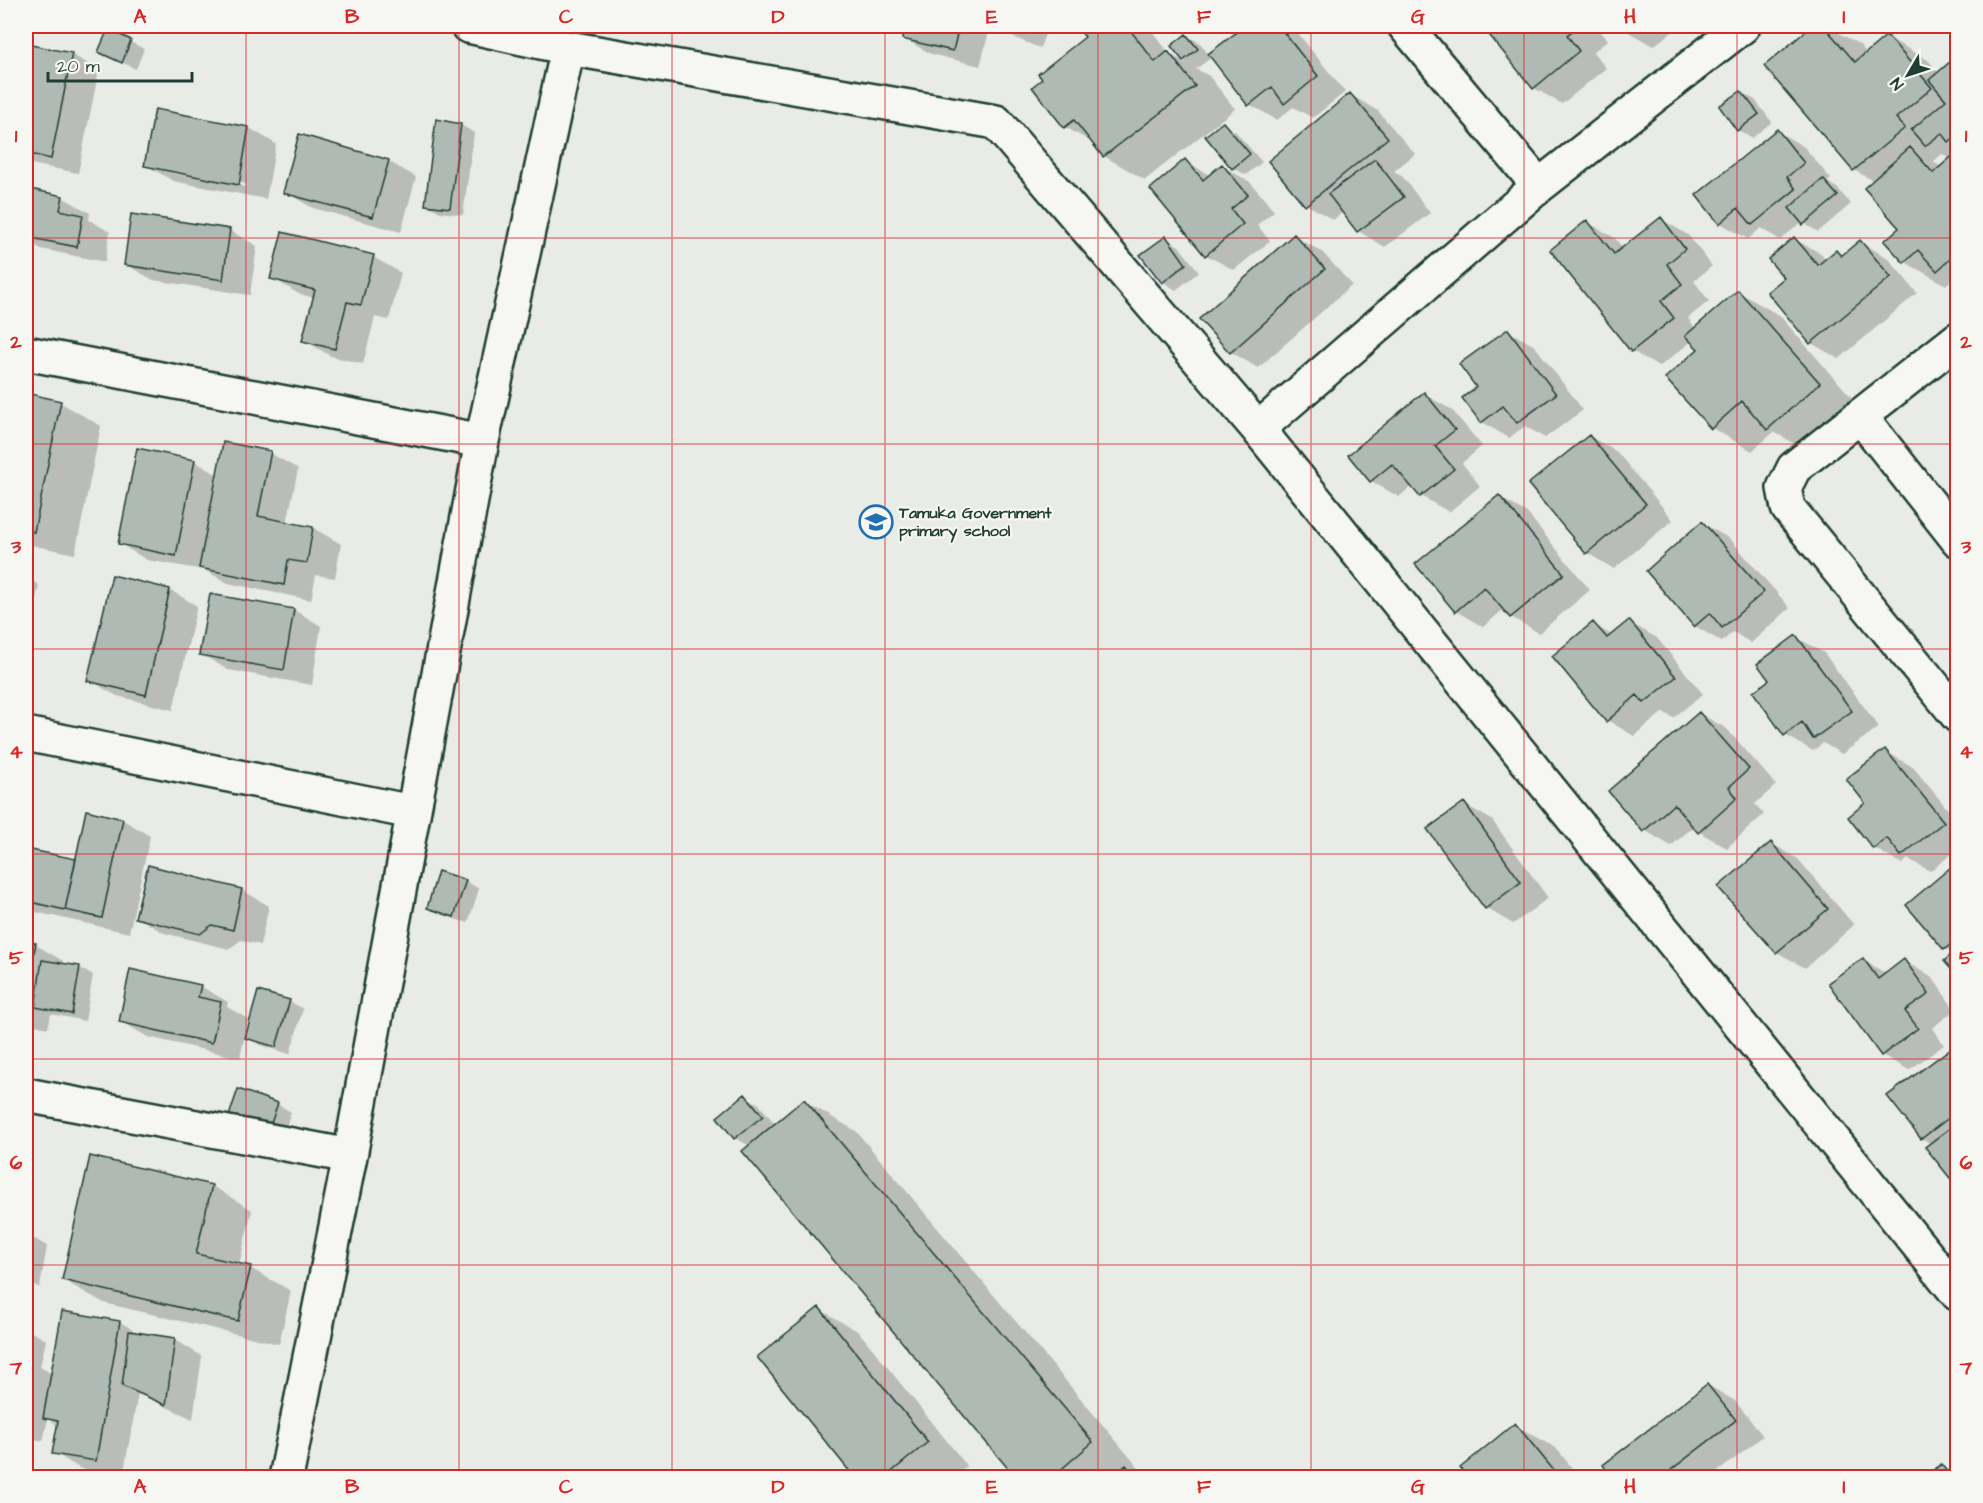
<svg xmlns="http://www.w3.org/2000/svg" width="1983" height="1503" font-family="'Architects Daughter',sans-serif">
	<rect width="100%" height="100%" fill="#e9ebe7"/>
	<filter id="ink" filterUnits="userSpaceOnUse"><feTurbulence type="fractalNoise" baseFrequency=".0167" numOctaves="2"/><feDisplacementMap in="SourceGraphic" scale="12" xChannelSelector="R" yChannelSelector="G"/><feConvolveMatrix kernelMatrix="1 2 1 2 8 2 1 2 1" color-interpolation-filters="sRGB"/></filter>
	<g filter="url(#ink)">
		<!-- shadow -->
		<path fill="#0003" fill-rule="evenodd" d="M907,26h141l-8,22 -50,-20 -10,38 -49,-12 -28,-16z
			M1078,26h70l21,27 18,11 -14,-18 13,-11 14,8 9,12 38,-29h45l53,66 -32,26 -20,-11 -16,13 -28,-16 -37,-47 -16,12 13,7 26,33 -90,71 -41,-24 -9,-12 -30,-17 -31,-40 53,-50z
			M1484,26h112l12,14 -15,12 13,16 -44,36 -28,-16z
			M1622,26h59l-28,20 -28,-16z
			M1815,26h12l33,19 7,9 20,-17 41,23 11,13 19,-16v224l-5,-3 -7,7 -41,-23 -4,-34 -27,-47 -20,-11 -88,-104zM1942,154l9,5 -9,8 -9,-5z
			M109,31l35,18 -8,20 -36,-17z
			M26,45l45,9 28,16 -21,103 -52,-10z
			M1741,92l14,8 17,22 -20,16 -14,-8z
			M1351,95l27,16 37,43 -21,17 9,6 27,36 -45,34 -27,-16 -15,-19 -10,8 -27,-16z
			M1223,124l13,8 26,30 -16,13 -13,-7z
			M461,125l13,8 -11,82 -23,-3 -14,-8z
			M249,128l27,16 -10,55 -93,-18 -27,-16zM173,170l73,14v3l-73,-14z
			M1777,131l27,16 27,32 -4,3 10,6 14,16 -33,28 -16,-10 -22,18 -19,-12 -13,11 -28,-16z
			M388,161l28,16 -15,55 -88,-24 -28,-16z
			M1185,161l26,15 11,-10 28,16 24,29 -17,14 13,16 -36,29 -28,-15z
			M26,190l36,7 28,16 -1,7 21,12 -5,30 -64,-13 -15,-9z
			M1661,219l27,16 24,31 -18,15 15,20 -21,17 8,11 42,-37 41,23 81,92 -51,45 -35,-20 -22,19 -40,-23 -12,-79 -8,-8 -33,26 -27,-16 -45,-129 28,16 8,11z
			M229,230l28,16 -7,49 -97,-15 -28,-16z
			M1294,236l28,16 30,33 -94,83 -27,-16z
			M1166,238l13,8 20,26 -23,18 -13,-8z
			M1794,239l28,15 4,6 10,-9 8,5 16,-14 28,16 29,35 -78,66 -28,-16 -25,-64z
			M373,257l28,16 -12,47 -14,-3 -12,47 -32,-8 -28,-16 11,-42 -15,-4 -27,-16z
			M1508,331l27,15 48,64 -38,28 -20,-12 -16,12 -27,-16 -4,-34z
			M1424,394l28,16 30,36 -20,17 18,23 -31,26 -28,-16 -9,-10 -13,11 -28,-16z
			M26,395l35,8 40,23 -26,128 -49,-10z
			M1589,436l28,16 56,68 -59,49 -27,-16z
			M270,453l28,16 -11,54 26,5 28,16 -6,34 -19,-3 -5,25 -83,-17 -24,-13 -57,-10 -27,-16 74,-83 24,14z
			M1499,497l28,16 63,77 -51,43 -28,-16 -7,-8 -21,18 -27,-16z
			M1702,523l28,16 60,69 -39,35 -18,-11 -11,10 -27,-16z
			M26,577l13,8 -10,47 -3,-1z
			M113,577l57,13 27,16 -24,104 -56,-14 -28,-16z
			M294,610l27,16 -9,59 -84,-15 -27,-16z
			M1629,622l28,16 46,56 -30,24 -10,-6 -29,24 -27,-16 -14,-96 20,12z
			M1796,637l28,16 55,74 -37,27 -19,-11 -10,8 -28,-16 -14,-54z
			M1699,713l28,16 49,56 -21,19 9,10 -37,34 -28,-16 -5,-6 -23,20 -27,-16z
			M1885,751l28,16 45,55v27l-28,22 -22,-12 -6,5 -28,-16 -24,-31 17,-14z
			M1464,804l28,16 56,78 -35,26 -27,-16z
			M87,812l36,8 27,16 -21,97 -103,-23v-60l51,11z
			M1771,843l27,16 56,66 -49,43 -28,-16 -57,-65z
			M1958,863v112l-4,-21 -9,-6z
			M149,867l93,23 27,16 -9,39 -19,-5 -12,9 -65,-16 -27,-16z
			M466,881l13,8 -11,34 -26,-8 -14,-8z
			M26,942l10,3 27,16 -1,4 18,3 13,7 -8,46 -34,-7 -3,14 -22,-5z
			M1863,960l24,14 17,-13 28,16 23,33 -23,18 12,17 -35,25 -27,-15z
			M200,986l28,16 -1,5 21,12 -8,39 -92,-21 -28,-16z
			M289,1001l14,8 -13,45 -30,-9 -14,-8z
			M1958,1044v142l-27,-42 -9,-6z
			M745,1096l14,8 17,21 28,-24 52,30 287,342 -2,2 4,3h-127l-268,-332 -15,-8z
			M277,1104l14,8 -8,24 -52,-20z
			M91,1158l121,28 40,24 -13,55 11,3 41,23 -12,53 -175,-41 -41,-23z
			M26,1234l21,12 -7,41 -14,-2z
			M819,1309l40,23 108,134 -14,12h-96z
			M120,1322l20,12 35,6 27,16 -9,63 -55,-25 -15,82 -42,-7 -27,-16 4,-27 -10,-7 -5,22 -17,-4v-108l20,11 -6,27 12,7z
			M1708,1385l27,16 28,35 -53,42h-96z
			M1515,1425l41,23 24,30h-110z
			M1942,1466l16,9v3h-31z
			M1311,1472l9,6h-16z"/>
		<!-- building -->
		<path fill="#b0bab5" stroke="#1f3d34" stroke-width="1.5" d="M905,26h54l-6,25 -51,-12z
			M990,26h25l-3,8z
			M1076,26h51l28,36 13,-11 27,35 -92,71 -29,-37 -10,8 -32,-41 10,-8 -4,-5 47,-37z
			M1245,26h34l39,50 -34,28 -12,-17 -24,19 -40,-52z
			M1482,26h97l-12,9 12,16 -46,38z
			M1812,26h12l31,36 32,-27 45,53 -36,30 9,10 -52,43 -89,-105z
			M108,29l23,11 -9,23 -24,-11z
			M1186,34l12,15 -15,12 -12,-15z
			M26,44l46,9 -21,106 -25,-6z
			M1958,55v79l-9,8 -7,-9 -17,13 -14,-16 35,-30 -17,-20z
			M1741,91l18,23 -22,17 -18,-25z
			M1350,93l38,45 -83,68 -37,-45z
			M155,109l94,18 -10,58 -95,-19z
			M436,119l25,5 -11,84 -25,-3z
			M1223,122l27,32 -18,15 -27,-33z
			M1777,129l27,34 -17,14 9,12 -44,36 -14,-17 -19,16 -23,-29z
			M299,134l90,26 -16,57 -90,-24z
			M1910,147l23,26 25,-22v101l-21,19 -19,-21 -14,13 -20,-22 15,-13 -35,-40z
			M1185,159l18,21 19,-16 26,31 -17,14 12,15 -38,32 -55,-67z
			M1375,159l29,38 -47,35 -29,-38z
			M1823,179l15,17 -35,29 -14,-17z
			M26,188l37,8 -3,14 23,5 -6,32 -51,-10z
			M131,214l99,15 -7,51 -99,-15z
			M1661,217l24,32 -18,15 15,20 -21,17 13,17 -43,34 -81,-102 37,-30 27,34z
			M282,232l92,23 -13,50 -14,-3 -12,47 -33,-8 13,-51 -45,-11z
			M1294,234l31,35 -95,84 -31,-34z
			M1166,236l20,28 -24,19 -22,-28z
			M1794,237l24,28 18,-15 5,6 19,-16 31,37 -81,67 -43,-52 17,-14 -16,-19z
			M1738,290l82,93 -53,47 -25,-29 -31,28 -46,-51 33,-29 -13,-13z
			M1508,329l48,65 -39,29 -14,-17 -22,17 -19,-25 14,-11 -17,-23z
			M1424,392l31,38 -20,16 19,23 -34,28 -28,-33 -22,18 -22,-27z
			M26,393l35,8 -27,131 -8,-2z
			M1589,435l57,69 -60,50 -58,-70z
			M223,442l48,9 -13,65 55,11 -6,36 -19,-3 -4,25 -85,-17z
			M137,448l58,12 -19,96 -58,-12z
			M1499,495l65,79 -54,44 -26,-31 -29,25 -40,-48z
			M1702,521l62,71 -42,36 -12,-15 -16,14 -48,-56z
			M112,575l58,14 -24,106 -59,-14z
			M210,594l84,15 -10,61 -85,-15z
			M1629,620l47,57 -32,26 -7,-8 -31,27 -54,-66 41,-34 14,16z
			M1796,635l56,76 -39,28 -11,-17 -18,14 -31,-44 16,-12 -12,-16z
			M1699,712l50,57 -20,18 8,11 -39,35 -24,-29 -31,28 -35,-41z
			M1885,749l59,73 -43,34 -14,-18 -14,11 -25,-32 17,-14 -19,-24z
			M1464,802l57,80 -36,27 -58,-80z
			M86,810l37,9 -21,99 -37,-8z
			M1771,842l57,67 -52,44 -58,-66z
			M26,849l50,10 -11,51 -39,-9z
			M1958,861v77l-14,12 -38,-45z
			M148,865l94,24 -9,41 -21,-5 -12,9 -65,-16z
			M438,871l28,9 -12,37 -27,-9z
			M26,941l10,2 -10,48z
			M1958,949v28l-14,-16z
			M1863,958l15,21 26,-20 25,35 -24,17 13,17 -37,28 -53,-73z
			M42,960l38,6 -8,48 -37,-7z
			M130,969l71,16 -3,12 23,5 -9,41 -93,-21z
			M258,991l32,9 -14,47 -31,-9z
			M1958,1043v68l-37,28 -34,-43z
			M238,1089l40,14 -9,26 -40,-13z
			M745,1094l18,22 -29,23 -17,-22z
			M804,1099l289,343 -42,36h-35l-274,-327z
			M1958,1122v66l-33,-41z
			M90,1156l122,29 -16,69 55,12 -13,55 -176,-41z
			M819,1307l109,135 -44,36h-29l-98,-121z
			M62,1311l58,10 -24,140 -44,-7 6,-33 -15,-3z
			M129,1331l46,7 -9,67 -44,-19z
			M1707,1384l29,36 -65,50 6,8h-65l-9,-13z
			M1515,1423l45,55h-92l-8,-10z
			M1941,1464l11,14h-27z
			M1126,1465l11,13h-26z"/>
		<g fill="none" stroke-linecap="round" stroke-linejoin="round">
			<defs>
				<path id="minor" d="M468,26l100,22 428,74 262,307 700,865
					M1405,26l134,160
					M1958,339l-164,129 -10,20 4,20 170,208
					M26,353l456,88
					M1861,417l97,123
					M1258,429l281,-243 204,-160
					M26,734l386,78
					M26,1095l324,61
					M286,1478l64,-322 132,-715 86,-393"/>
			</defs>
			<!-- minor casing -->
			<use href="#minor" stroke="#1f3d34" stroke-width="38"/>
			<!-- minor -->
			<use href="#minor" stroke="#f6f6f2" stroke-width="33"/>
		</g>
	</g>
	<!-- grid -->
	<path fill="none" stroke="#d62828" stroke-width="1.5" stroke-opacity="0.55" d="M246,26v1452M459,26v1452M672,26v1452M885,26v1452M1098,26v1452M1311,26v1452M1524,26v1452M1737,26v1452M26,238h1932M26,444h1932M26,649h1932M26,854h1932M26,1059h1932M26,1265h1932"/>
	<!-- icons -->
	<defs>
		<symbol id="school-ring" viewBox="-11 -11 22 22"><circle r="9.5" fill="#f6f6f2" stroke="#1f6fb2" stroke-width="1.5"/><path d="M0-5L7-2L0 1L-7-2ZM-4 1L0 2.5L4 1V4Q0 6-4 4Z" fill="#1f6fb2"/></symbol>
	</defs>
	<g fill-rule="evenodd">
		<use href="#school-ring" x="857" y="503" width="38" height="38"/>
	</g>
	<g text-anchor="middle" dominant-baseline="central" stroke-width="4.5" stroke-linejoin="round" paint-order="stroke">
		<!-- poi labels -->
		<g font-size="16" font-weight="bold" fill="#1f3d34" stroke="#f6f6f2" text-anchor="start">
			<text x="899" y="513">Tamuka Government<tspan x="899" dy="18">primary school</tspan></text>
		</g>
	</g>
	<!-- margin -->
	<rect width="1983" height="1503" fill="none" stroke="#f6f6f2" stroke-width="66"/>
	<!-- north arrow -->
	<g transform="translate(1908 75) rotate(231)" stroke="#f6f6f2" stroke-width="4.5" paint-order="stroke">
	<path d="M0-4.5L10 22L0 15L-10 22Z" fill="#1f3d34"/>
	<text y="-9" font-size="16" font-weight="bold" text-anchor="middle" fill="#1f3d34">N</text>
	</g>
	<!-- scale -->
	<path d="M48 72v9h144v-9" fill="none" stroke="#1f3d34" stroke-width="3"/>
	<text x="57" y="72" font-size="18" fill="#1f3d34" stroke="#f6f6f2" stroke-width="4.5" paint-order="stroke">20 m</text>
	<rect x="33" y="33" width="1917" height="1437" fill="none" stroke="#d62828" stroke-width="2"/>
	<g font-size="20" text-anchor="middle" font-weight="bold" fill="#d62828">
		<text x="140" y="23">A</text>
		<text x="352" y="23">B</text>
		<text x="566" y="23">C</text>
		<text x="778" y="23">D</text>
		<text x="992" y="23">E</text>
		<text x="1204" y="23">F</text>
		<text x="1418" y="23">G</text>
		<text x="1630" y="23">H</text>
		<text x="1844" y="23">I</text>
		<text x="16" y="142">1</text>
		<text x="1966" y="142">1</text>
		<text x="16" y="348">2</text>
		<text x="1966" y="348">2</text>
		<text x="16" y="553">3</text>
		<text x="1966" y="553">3</text>
		<text x="16" y="758">4</text>
		<text x="1966" y="758">4</text>
		<text x="16" y="964">5</text>
		<text x="1966" y="964">5</text>
		<text x="16" y="1169">6</text>
		<text x="1966" y="1169">6</text>
		<text x="16" y="1374">7</text>
		<text x="1966" y="1374">7</text>
		<text x="140" y="1493">A</text>
		<text x="352" y="1493">B</text>
		<text x="566" y="1493">C</text>
		<text x="778" y="1493">D</text>
		<text x="992" y="1493">E</text>
		<text x="1204" y="1493">F</text>
		<text x="1418" y="1493">G</text>
		<text x="1630" y="1493">H</text>
		<text x="1844" y="1493">I</text>
	</g>
</svg>
